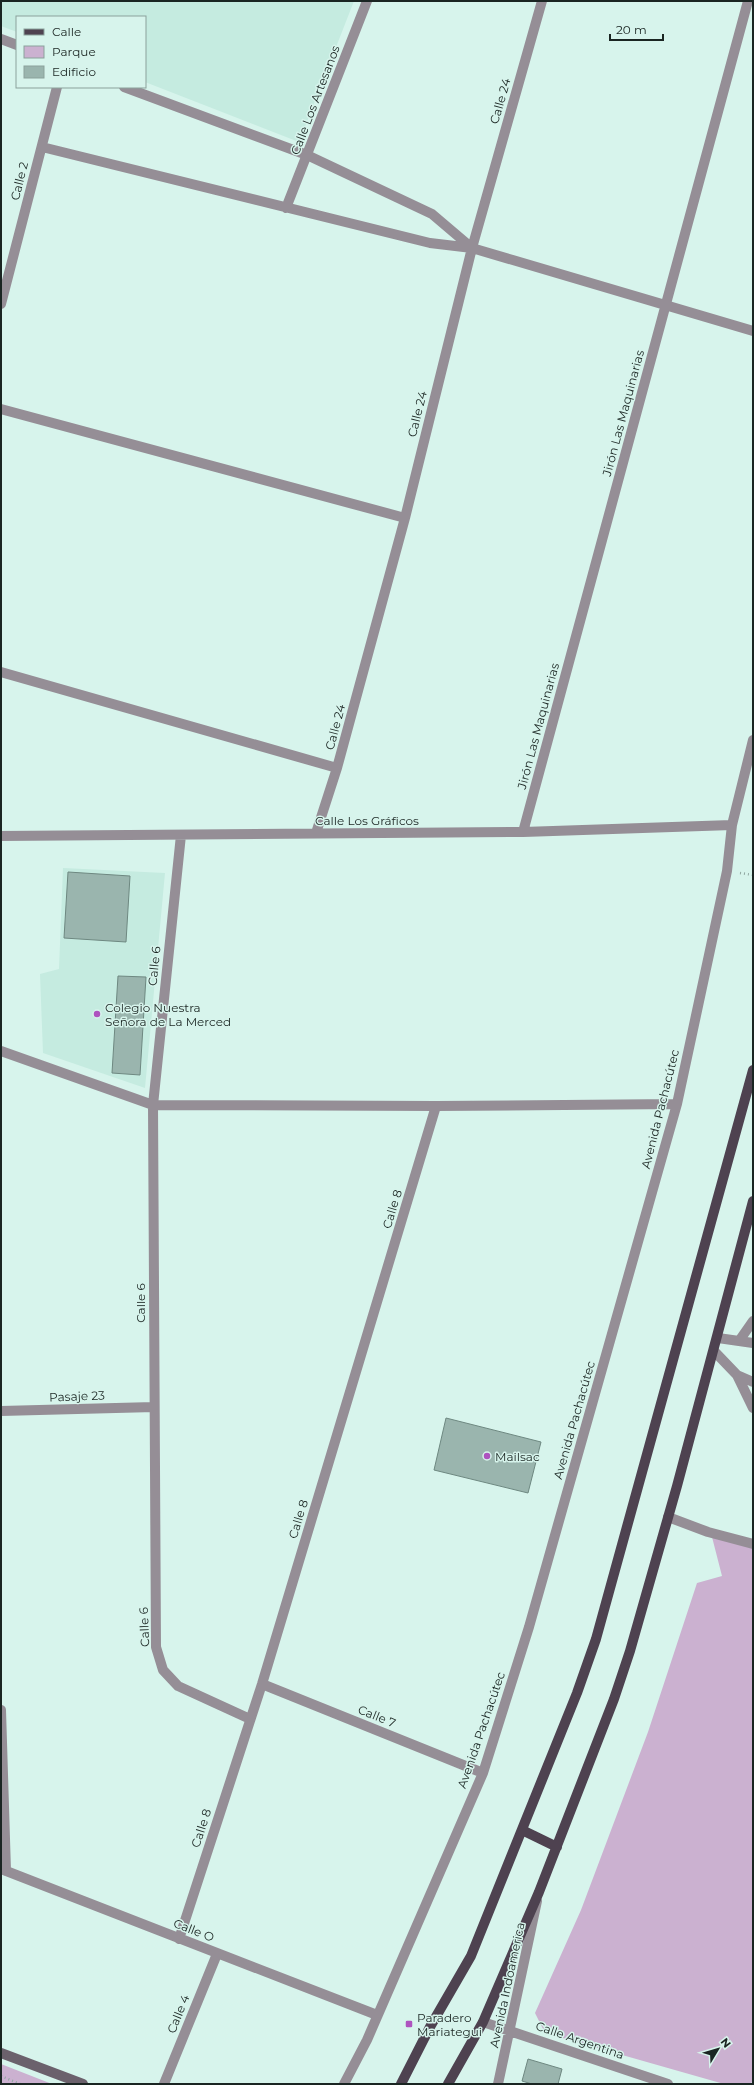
<svg xmlns="http://www.w3.org/2000/svg" width="754" height="2085" font-family="Montserrat,sans-serif">
	<rect width="100%" height="100%" fill="#d7f4ec"/>
	<!-- built -->
	<path fill="#c5ebe0" d="M1,1h353l-55,141 -154,-60v-65h-128v15l-16,-6z
		M63,868l102,5 -20,215 -102,-35 -3,-79 19,-5z"/>
	<!-- green -->
	<path fill="#cbb1d0" d="M712,1537l41,10v532l-2,5h-27l-179,-51 -10,-20 46,-103 67,-178 49,-149 25,-7z
		M1,2064l51,20h-51z"/>
	<!-- building -->
	<path fill="#9ab5ae" stroke="#6e8881" d="M68,872l62,4 -4,66 -62,-4z
		M118,976l28,1 -6,98 -28,-2z
		M446,1418l95,24 -13,51 -94,-23z
		M528,2059l34,10 -4,15h-26l-10,-3z"/>
	<g fill="none" stroke-linecap="round" stroke-linejoin="round">
		<!-- path -->
		<path stroke="#90a7a1" stroke-width="2.5" stroke-dasharray="1 3" stroke-linecap="butt" d="M740,873l13,2
			M1,2076l19,8"/>
		<!-- lane -->
		<path stroke="#958e96" stroke-width="10" d="M718,1338l35,5
			M739,1341l14,-20
			M714,1351l23,24 16,33
			M737,1375l16,7
			M668,1517l40,15 45,12"/>
		<!-- street -->
		<path stroke="#958e96" stroke-width="10" d="M1,39l16,6
			M124,87l183,68 125,59 40,34
			M42,147l388,96 42,5 281,83
			M286,208l81,-207
			M1,304l56,-217
			M1,409l404,109
			M1,672l336,96
			M523,832l225,-831
			M316,833l21,-65 68,-250 67,-270 70,-247
			M181,835l-28,270 3,542 7,23 15,16 72,33
			M1,836l522,-4 209,-7
			M1,1051l152,54 283,1 241,-2
			M1,1411l153,-4
			M262,1684l221,89
			M1,1710l5,161
			M1,1869l376,146
			M179,1939l83,-255 174,-578
			M483,2022l185,62
			M164,2084l53,-130
			M344,2084l23,-44 116,-267 46,-146 148,-523 50,-233 5,-46 21,-85
			M498,2084l39,-183"/>
		<!-- secondary -->
		<path stroke="#6b616c" stroke-width="10" d="M1,2053l82,31"/>
		<!-- primary -->
		<path stroke="#4e4250" stroke-width="10" d="M522,1830l35,17
			M401,2084l29,-57 41,-71 106,-263 19,-54 157,-569
			M448,2084l35,-62 56,-130 75,-193 16,-48 47,-165 76,-285"/>
	</g>
	<!-- markers -->
	<g fill="#ae53bf" stroke="#d7f4ec" stroke-width="1.5">
		<circle cx="97" cy="1014" r="4"/>
		<circle cx="487" cy="1456" r="4"/>
		<rect x="405" y="2020" width="8" height="8" rx="2"/>
	</g>
	<g text-anchor="middle" dominant-baseline="central" stroke-width="3" stroke-linejoin="round" paint-order="stroke">
		<!-- street labels -->
		<g font-size="12" fill="#1a2522" stroke="#d7f4ec">
			<text transform="translate(315 100) rotate(-69)">Calle Los Artesanos</text>
			<text transform="translate(500 101) rotate(-74)">Calle 24</text>
			<text transform="translate(19 181) rotate(-76)">Calle 2</text>
			<text transform="translate(623 413) rotate(-75)">Jirón Las Maquinarias</text>
			<text transform="translate(417 414) rotate(-76)">Calle 24</text>
			<text transform="translate(538 726) rotate(-75)">Jirón Las Maquinarias</text>
			<text transform="translate(335 727) rotate(-75)">Calle 24</text>
			<text x="367" y="820">Calle Los Gráficos</text>
			<text transform="translate(154 966) rotate(-84)">Calle 6</text>
			<text transform="translate(660 1109) rotate(-76)">Avenida Pachacútec</text>
			<text transform="translate(392 1209) rotate(-73)">Calle 8</text>
			<text transform="translate(140 1303) rotate(-90)">Calle 6</text>
			<text transform="translate(77 1396) rotate(-2)">Pasaje 23</text>
			<text transform="translate(574 1420) rotate(-74)">Avenida Pachacútec</text>
			<text transform="translate(298 1519) rotate(-73)">Calle 8</text>
			<text transform="translate(144 1627) rotate(-92)">Calle 6</text>
			<text transform="translate(377 1716) rotate(22)">Calle 7</text>
			<text transform="translate(481 1730) rotate(-71)">Avenida Pachacútec</text>
			<text transform="translate(201 1828) rotate(-72)">Calle 8</text>
			<text transform="translate(194 1930) rotate(21)">Calle O</text>
			<text transform="translate(507 1985) rotate(-78)">Avenida Indoamerica</text>
			<text transform="translate(178 2014) rotate(-68)">Calle 4</text>
			<text transform="translate(580 2040) rotate(19)">Calle Argentina</text>
		</g>
		<!-- poi labels -->
		<g font-size="12" fill="#1a2522" stroke="#d7f4ec" text-anchor="start">
			<text x="105" y="1007">Colegio Nuestra<tspan x="105" dy="14">Señora de La Merced</tspan></text>
			<text x="495" y="1456">Mailsac</text>
			<text x="417" y="2017">Paradero<tspan x="417" dy="14">Mariategui</tspan></text>
		</g>
	</g>
	<!-- border -->
	<rect width="754" height="2085" fill="none" stroke="#1a2522" stroke-width="4"/>
	<!-- legend -->
	<rect x="16" y="16" width="130" height="72" fill="#d7f4ec" stroke="#8ba19b"/>
	<rect x="24" y="29" width="20" height="6" fill="#4e4250" stroke="#8ba19b"/>
	<text x="52" y="36" font-size="12" fill="#1a2522">Calle</text>
	<rect x="24" y="46" width="20" height="12" fill="#cbb1d0" stroke="#8ba19b"/>
	<text x="52" y="56" font-size="12" fill="#1a2522">Parque</text>
	<rect x="24" y="66" width="20" height="12" fill="#9ab5ae" stroke="#8ba19b"/>
	<text x="52" y="76" font-size="12" fill="#1a2522">Edificio</text>
	<!-- north arrow -->
	<g transform="translate(718 2049) rotate(52)" stroke="#d7f4ec" stroke-width="3" paint-order="stroke">
	<path d="M0-3L7 15L0 10L-7 15Z" fill="#1a2522"/>
	<text y="-6" font-size="11" font-weight="bold" text-anchor="middle" fill="#1a2522">N</text>
	</g>
	<!-- scale -->
	<path d="M610 34v6h53v-6" fill="none" stroke="#1a2522" stroke-width="2"/>
	<text x="616" y="34" font-size="12" fill="#1a2522" stroke="#d7f4ec" stroke-width="3" paint-order="stroke">20 m</text>
</svg>
